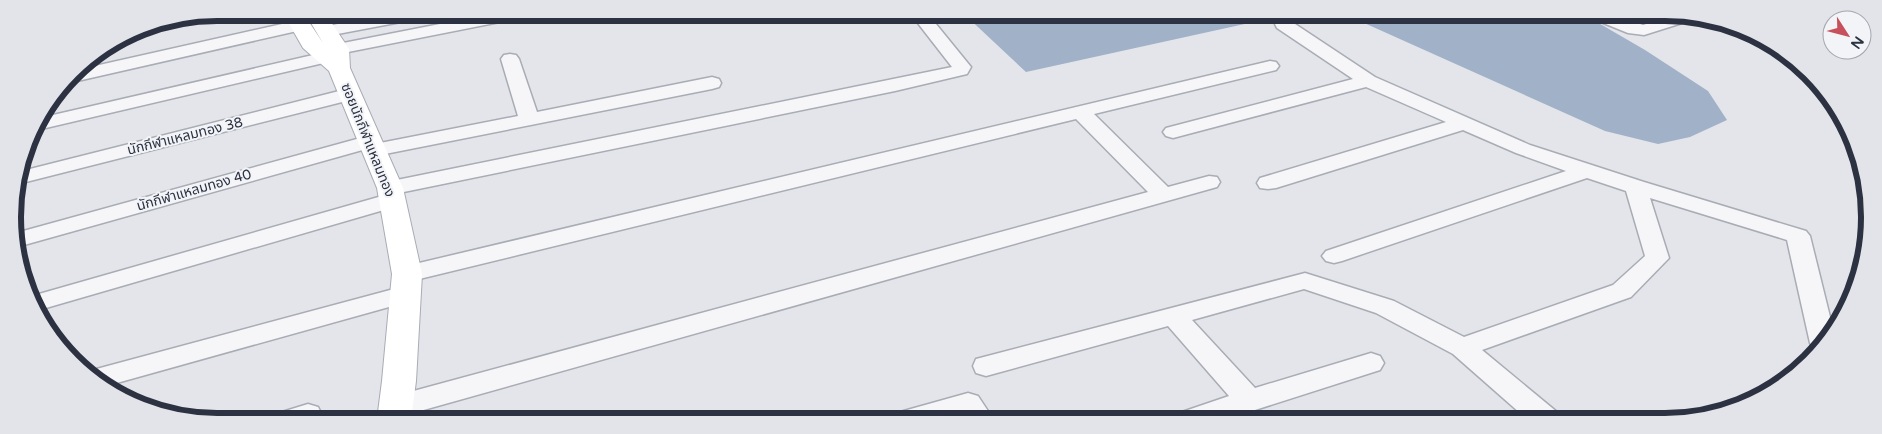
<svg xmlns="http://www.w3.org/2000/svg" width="1882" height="434" font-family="'Varela Round','Noto Sans Thai',sans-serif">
	<rect width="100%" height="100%" fill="#e3e5ea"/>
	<!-- water -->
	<path fill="#a0b1c8" d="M963,13l620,1 62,36 63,41 19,29 -37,17 -32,7 -53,-13 -252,-113 -77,-1 -250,55z"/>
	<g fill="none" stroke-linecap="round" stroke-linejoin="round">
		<defs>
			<path id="street" d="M397,13h33l-2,4 -6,1 -95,18 -6,-1 -3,-4 3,-4 6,-1z
				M496,13h32l-2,4 -6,1 -182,36 -6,-1 -3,-4 3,-4 6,-1z
				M910,13h17l44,54 -4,7 -72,17 -501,103 7,1 3,5 -3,5 -362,105 -7,-14 357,-102 -7,-1 -3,-5 3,-5 570,-116z
				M1589,14h23l31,11 36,-11h13l9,3 -57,18 -16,-2 -37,-15z
				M1283,19l6,1 86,57 155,68 114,37 162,49 4,5 23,93 -16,22 -3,-2 -4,-6 -23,-103 -137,-42 19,60 -38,39 -149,53 75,62 4,8h-33l-75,-66 -77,-41 -72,-24 -112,31 63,68 116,-35 9,3 4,7 -4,7 -156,50h-46l4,-8 47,-16 -61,-70 -182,50 -10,-3 -3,-7 3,-7 329,-86 89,28 70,36 149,-52 32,-29 -19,-65 -39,-13 -245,83 -8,2 -8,-2 -4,-5 4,-5 240,-80 -50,-18 -53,-23 -187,58 -8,1 -8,-1 -3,-5 3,-5 186,-56 -80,-35 -193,51 -7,-2 -3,-4 3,-4 187,-49 -76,-51 -2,-4 2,-4z
				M300,20l6,1 2,4 -2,4 -233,53 -4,-2 8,-10z
				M326,52l6,1 3,4 -3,4 -299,70 7,-13z
				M510,54l6,1 3,4 18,53 175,-35 7,2 2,4 -2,4 -7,2 -337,67 -7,-2 -2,-5 -349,98 -1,-14 348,-96 7,-2 7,2 3,4 -1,2 138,-27 -17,-57 3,-4z
				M1270,61l6,1 3,4 -3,4 -182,44 74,73 41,-11 8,1 3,5 -3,5 -822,231 -10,-4 -4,-7 4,-7 10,-4 753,-204 -72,-73 -669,163 -9,-2 -3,-6 3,-6z
				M351,88l7,2 2,4 -2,4 -340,86 4,-13z
				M405,286l9,2 3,6 -3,6 -308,86 -17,-15z
				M968,393l10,3 16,24h-29l-3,-5 -15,5h-51l4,-8z
				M308,404l10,3 4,8 -2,5h-42l4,-8z"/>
			<path id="secondary" d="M283,13h20l20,30 -18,-30h20l24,36 1,19 53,120 19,86 -6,107 -5,39h-34l5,-39 10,-107 -15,-86 -48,-117 -26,-23z"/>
		</defs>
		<!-- street casing -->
		<use href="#street" stroke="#a8acb4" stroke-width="3"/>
		<!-- secondary casing -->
		<use href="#secondary" stroke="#a8acb4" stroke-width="2"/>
		<!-- street -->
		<use href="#street" fill="#f6f6f9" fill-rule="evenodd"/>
		<!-- secondary -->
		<use href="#secondary" fill="#fff" fill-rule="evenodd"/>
	</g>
	<g text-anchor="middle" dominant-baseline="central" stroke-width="4" stroke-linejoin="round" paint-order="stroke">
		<!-- street labels -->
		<g font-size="14" fill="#2c3241" stroke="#f3f4f8">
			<text transform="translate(185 136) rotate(-14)">นักกีฬาแหลมทอง 38</text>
			<text transform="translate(368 140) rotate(68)">ซอยนักกีฬาแหลมทอง</text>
			<text transform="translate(194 190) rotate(-16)">นักกีฬาแหลมทอง 40</text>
		</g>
	</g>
	<!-- crop -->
	<path d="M0 0H1882V434H0ZM217 21H1665A196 196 0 0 1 1861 217V217A196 196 0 0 1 1665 413H217A196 196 0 0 1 21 217V217A196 196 0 0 1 217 21Z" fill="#e3e4e9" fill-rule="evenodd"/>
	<path fill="none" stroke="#2c3241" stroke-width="6" d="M217 21H1665A196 196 0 0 1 1861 217V217A196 196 0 0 1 1665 413H217A196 196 0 0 1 21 217V217A196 196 0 0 1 217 21Z"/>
	<!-- north arrow -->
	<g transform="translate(1847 35) rotate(126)"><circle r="24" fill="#f3f4f8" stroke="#a3a6af"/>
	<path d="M0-4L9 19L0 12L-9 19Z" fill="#c7505c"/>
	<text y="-8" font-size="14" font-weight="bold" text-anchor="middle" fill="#2c3241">N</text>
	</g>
</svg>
